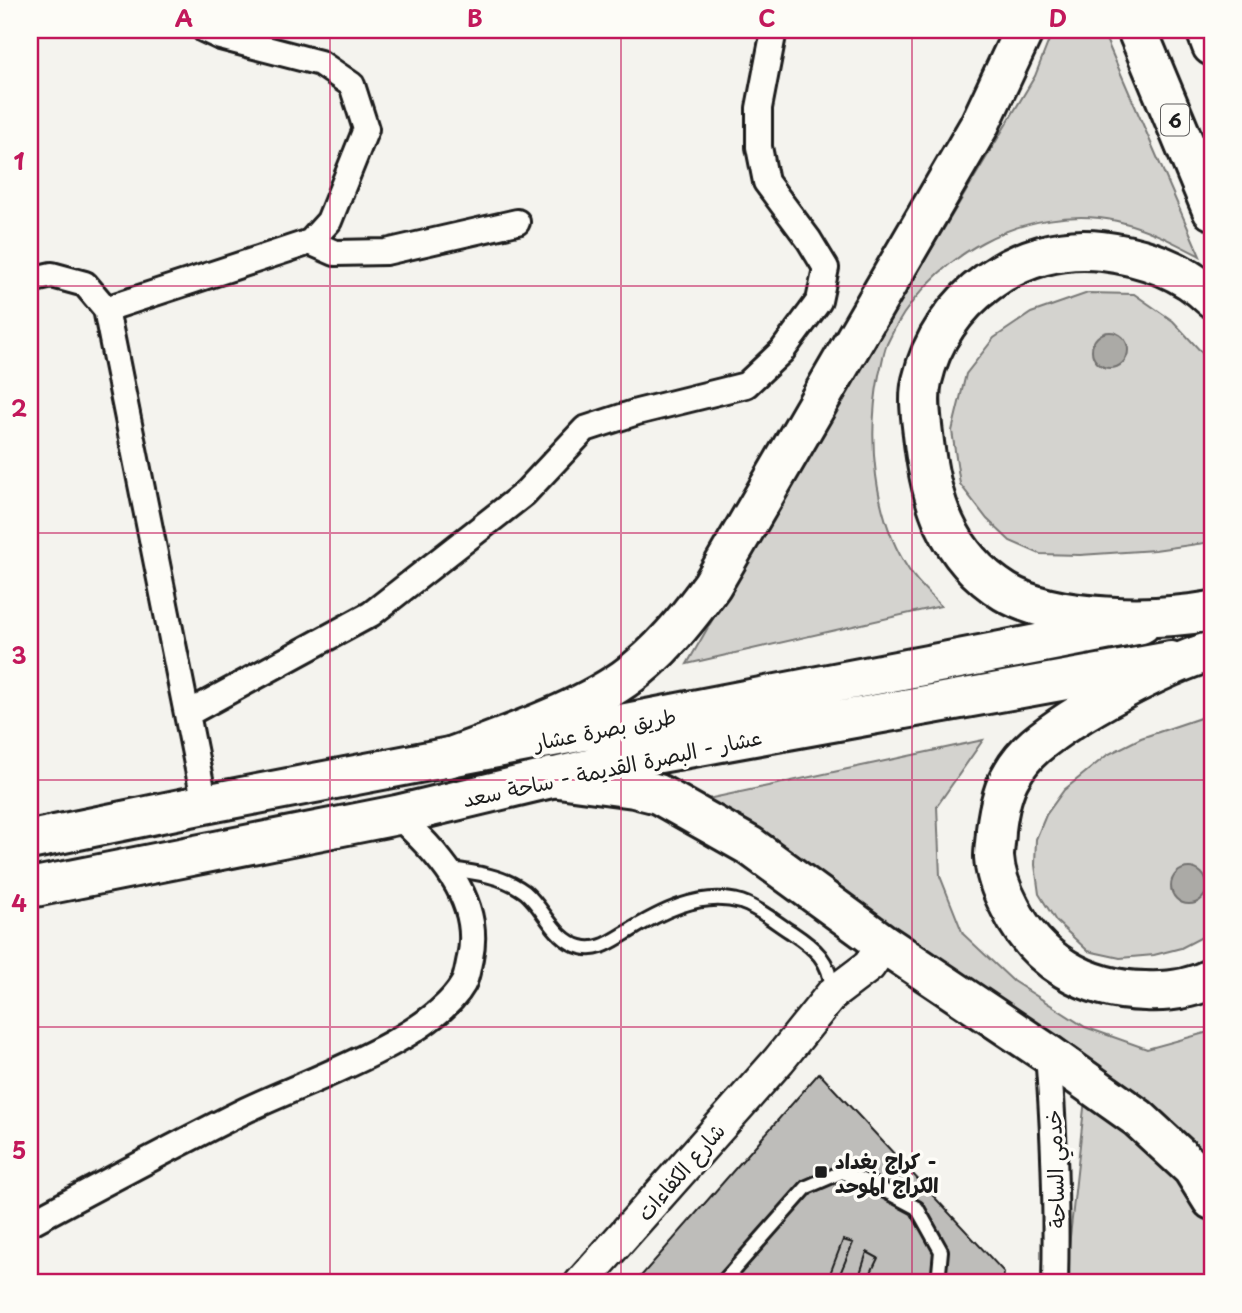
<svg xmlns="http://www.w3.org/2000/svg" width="1242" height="1313" font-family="'Playpen Sans','Playpen Sans Arabic',sans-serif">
	<rect width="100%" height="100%" fill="#f4f3ee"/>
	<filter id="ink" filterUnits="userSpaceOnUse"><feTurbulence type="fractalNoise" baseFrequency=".0143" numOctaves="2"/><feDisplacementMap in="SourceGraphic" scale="14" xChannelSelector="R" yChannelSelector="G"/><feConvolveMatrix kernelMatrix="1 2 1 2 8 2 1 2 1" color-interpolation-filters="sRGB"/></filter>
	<g filter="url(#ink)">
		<!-- green -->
		<path fill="#d4d3cf" stroke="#787876" stroke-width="2" d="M1053,30h49l98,226c-27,-14 -53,-28 -83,-35 -44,-10 -95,0 -134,21 -41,22 -77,59 -96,102 -4,9 -5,21 -8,31 -12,62 -6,141 30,195 8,13 21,24 32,36l-254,58 71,-124 277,-464z
			M1088,293l46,1 39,27 32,35 7,17v169l-57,8 -75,5 -40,-1 -30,-13 -23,-22 -27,-35 -8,-53 14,-57 28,-36 37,-25z
			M1212,714v218l-31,16 -27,7 -34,3 -32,-7 -32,-30 -17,-27 -4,-29 1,-26 10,-24 18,-25 43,-35 34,-17z
			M983,740l-46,66 3,70 23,58 50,47 72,46 62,22 65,-18v133l-514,-363z
			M1085,1099l73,55 54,71v58h-147z"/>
		<!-- water -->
		<path fill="#abaaa6" stroke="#72716f" stroke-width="2" d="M1092 350a18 18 0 1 1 36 0a18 18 0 1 1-36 0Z
			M1171 886a18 18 0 1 1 36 0a18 18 0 1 1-36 0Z"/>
		<!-- building -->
		<path fill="#bebdba" stroke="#1c1c1c" stroke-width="2" d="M819,1073l185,199 -1,11h-368z
			M843,1240l10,3 -16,38 -9,-2z
			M867,1252l11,6 -12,25h-9z"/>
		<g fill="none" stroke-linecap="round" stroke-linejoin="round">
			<defs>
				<path id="service" d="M449,869c25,3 55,7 76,23 20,17 29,48 56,55 17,5 31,-6 45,-14 32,-20 75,-43 115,-31 18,6 34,20 50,30 24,16 39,28 41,58
					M722,1283l85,-96 35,-15 30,12 45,24 24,43 -3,32"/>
				<path id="minor" d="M310,242l25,11 51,-1 131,-30
					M30,280l22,-5 33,9 21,25 99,495
					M106,309l204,-67 19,-21 37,-92 -14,-44 -32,-22 -100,-26 -15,-7
					M187,714l184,-100 153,-120 61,-65 52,-17 109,-27 36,-34 37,-50 7,-33 -17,-28 -43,-58 -7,-35v-39l15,-78
					M1048,1054c6,77 9,152 7,229
					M30,1223c71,-38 143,-77 216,-113 58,-28 185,-70 217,-126 4,-7 5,-18 7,-26 13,-60 -34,-106 -73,-143"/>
				<path id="tertiary" d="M581,1283l198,-223 53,-66 37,-28 15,-22"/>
				<path id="primary" d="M30,840l175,-36 936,-180
					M30,888l367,-73 246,-59 528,-95"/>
				<path id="trunk" d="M1137,30l75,180
					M1206,30l6,16
					M1212,298c-30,-29 -69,-42 -110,-47 -82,-10 -162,49 -180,130 -4,17 -1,36 1,53 7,65 23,121 82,158 50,30 151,29 207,19
					M1212,651c-50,15 -137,61 -177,95 -8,7 -18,19 -23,28 -10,16 -14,39 -16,56 0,9 -2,18 -2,27 1,16 8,35 16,50 26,54 76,83 135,84 23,1 47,-2 67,-13
					M448,758c56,-21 127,-45 176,-79 36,-25 63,-60 88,-94l267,-459 45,-96
					M551,777l83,11 24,6 92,52 134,98 164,110 90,64 54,50 20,32"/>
			</defs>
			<!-- service casing -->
			<use href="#service" stroke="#1c1c1c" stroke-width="18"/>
			<!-- minor casing -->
			<use href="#minor" stroke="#1c1c1c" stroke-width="30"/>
			<!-- tertiary casing -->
			<use href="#tertiary" stroke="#1c1c1c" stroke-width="37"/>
			<!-- primary casing -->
			<use href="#primary" stroke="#1c1c1c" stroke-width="44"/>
			<!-- trunk casing -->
			<use href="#trunk" stroke="#1c1c1c" stroke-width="44"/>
			<!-- service -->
			<use href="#service" stroke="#fdfcf7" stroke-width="12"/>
			<!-- minor -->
			<use href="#minor" stroke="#fdfcf7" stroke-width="24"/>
			<!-- tertiary -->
			<use href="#tertiary" stroke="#fdfcf7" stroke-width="32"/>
			<!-- primary -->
			<use href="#primary" stroke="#fdfcf7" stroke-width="38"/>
			<!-- trunk -->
			<use href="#trunk" stroke="#fdfcf7" stroke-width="38"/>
		</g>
	</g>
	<!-- grid -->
	<path fill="none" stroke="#c2185b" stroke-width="2" stroke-opacity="0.55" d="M330,30v1253M621,30v1253M912,30v1253M30,286h1182M30,533h1182M30,780h1182M30,1027h1182"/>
	<!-- markers -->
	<rect fill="#1c1c1c" stroke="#fdfcf7" stroke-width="2.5" x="814" y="1165" width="14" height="14" rx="3.5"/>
	<g text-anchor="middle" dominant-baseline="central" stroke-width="7" stroke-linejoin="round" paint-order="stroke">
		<!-- shield labels -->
		<rect fill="#fdfcf7" stroke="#605f5e" stroke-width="2" x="1161" y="104.5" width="28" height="31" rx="5"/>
		<g font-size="19" font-weight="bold" fill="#1c1c1c">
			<text x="1175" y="120">6</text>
		</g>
		<!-- street labels -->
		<g font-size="21" fill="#1c1c1c" stroke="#fdfcf7">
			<text transform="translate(605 728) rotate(-11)">طريق بصرة عشار</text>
			<text transform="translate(612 767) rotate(-12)">عشار - البصرة القديمة - ساحة سعد</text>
			<text transform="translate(1054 1169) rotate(-92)">خدمي الساحة</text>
			<text transform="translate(680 1171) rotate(-49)">شارع الكفاءات</text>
		</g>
		<!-- poi labels -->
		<g font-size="21" font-weight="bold" fill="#1c1c1c" stroke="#fdfcf7" text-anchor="start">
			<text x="835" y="1160">كراج بغداد -<tspan x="835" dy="24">الكراج الموحد</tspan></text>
		</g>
	</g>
	<!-- margin -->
	<rect width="1242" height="1313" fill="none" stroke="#fdfcf7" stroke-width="77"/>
	<rect x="38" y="38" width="1166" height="1236" fill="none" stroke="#c2185b" stroke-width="2.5"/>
	<g font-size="23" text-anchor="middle" font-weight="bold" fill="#c2185b">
		<text x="184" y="27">A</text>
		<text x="475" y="27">B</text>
		<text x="767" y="27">C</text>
		<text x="1058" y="27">D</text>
		<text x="19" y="170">1</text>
		<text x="19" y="417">2</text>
		<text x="19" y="664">3</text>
		<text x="19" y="912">4</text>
		<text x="19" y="1159">5</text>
	</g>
</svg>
